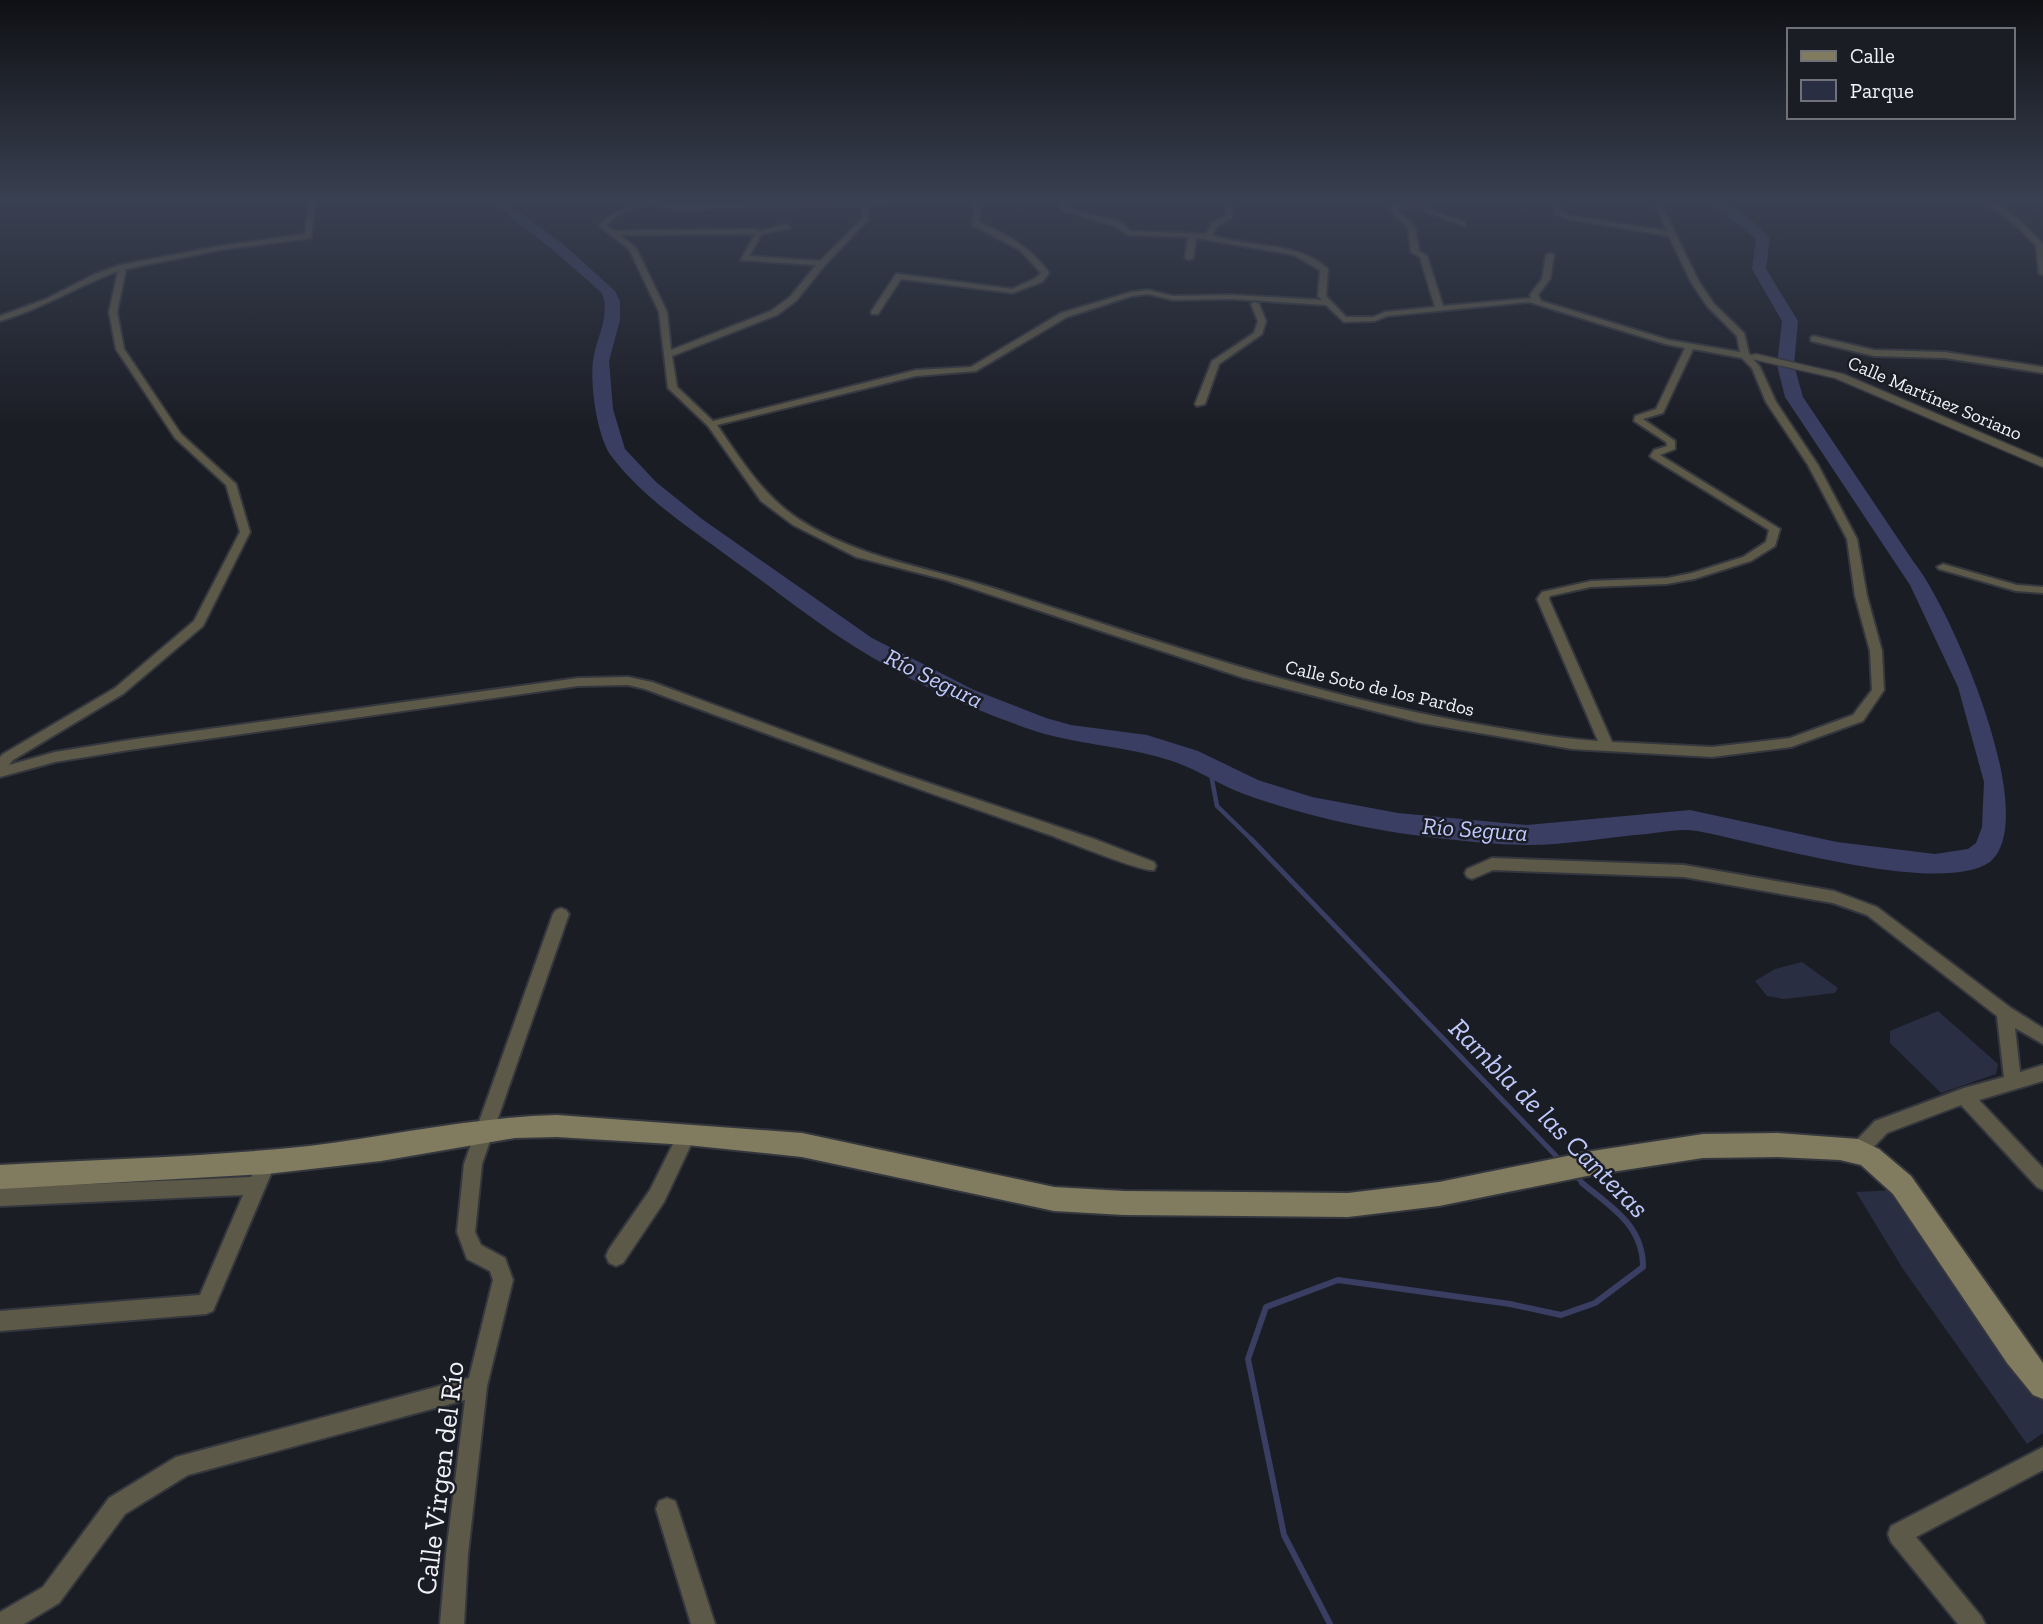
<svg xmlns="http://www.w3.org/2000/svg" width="2043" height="1624" font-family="'Zilla Slab',serif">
	<rect width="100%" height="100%" fill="#1b1d25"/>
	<!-- green -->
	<path fill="#2a2e42" d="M1802,962l36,26 -3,5 -51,6 -17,-3 -12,-15 20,-12z
		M1938,1011l60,53 -2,10 -55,19 -51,-50v-12z
		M1896,1190l147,205v38l-16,11 -124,-175 -47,-77z"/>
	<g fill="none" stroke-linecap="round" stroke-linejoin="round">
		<!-- stream-far2 -->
		<path stroke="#393e62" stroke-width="4.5" d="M1210,769l7,37 36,35"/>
		<!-- stream-far1 -->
		<path stroke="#393e62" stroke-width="5" d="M1251,839l309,321
			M1573,1174l11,10"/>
		<!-- stream -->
		<path stroke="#393e62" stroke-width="6" d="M1330,1624l-46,-89 -36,-176 18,-52 72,-27 172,24 51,11 34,-12 48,-36c0,-42 -32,-60 -61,-84"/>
		<!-- river -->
		<path fill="#393e62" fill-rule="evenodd" d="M489,200h14l60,44 52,47 5,10v19l-11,41 4,48 12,40 31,33 46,37 170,119 102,52 72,28 25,7 76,10 51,16 60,29 54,17 86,16 129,12 163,-15 147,32 98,12 33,-5 8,-6 6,-16 2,-45 -26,-95 -48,-102 -125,-188 -8,-32 5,-44 -30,-52 4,-30 -24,-19 -32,-20c25,-1 53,19 70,38l-4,31 32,52 -4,44 9,32 110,164c37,45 130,257 77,301 -50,35 -232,-20 -293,-31 -16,-3 -34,1 -50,3 -39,3 -80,11 -119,11 -38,0 -91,-7 -129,-12 -53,-8 -105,-21 -155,-39 -25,-9 -47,-25 -72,-33 -48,-16 -99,-16 -146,-33 -59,-21 -119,-48 -171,-81 -42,-26 -81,-58 -122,-87 -42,-31 -89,-61 -121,-103 -15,-19 -22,-72 -19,-96 3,-24 18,-44 9,-68l-49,-43z"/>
		<defs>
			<path id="minor" d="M309,200h6l-4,38 -91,12 -94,19 -9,43 7,37 57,85 55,50 14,48 -47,94 -80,68 -110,66 -4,5 46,-13 74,-12 449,-62 50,-1 24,5 244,90 201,68 57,22 2,4 -2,4c-10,3 -88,-29 -104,-35 -136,-47 -270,-96 -405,-146l-17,-4 -50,1 -449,64 -74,12 -55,15v-20l3,-3 112,-66 79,-67 46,-89 -14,-47 -51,-47 -59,-89 -7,-37 9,-41c-40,15 -76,38 -118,50v-5l46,-17 49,-25 25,-9 100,-19 85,-12z
				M645,200c12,0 20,5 32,6l244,-6 -3,2 -49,2 -1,16 -43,45 -29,36 -19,14 -105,41 5,31 36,34 203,-51 55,-3 90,-54 70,-21 17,-2 25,6 59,-1 90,5 -4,-4 2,-26 -26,-15 -98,-17 -3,20 -4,2 -4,-2 3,-21 -60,-2 -13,-9 -54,-16 -2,-10h6l1,8 55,14 9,9 76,3 5,-10 14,-8 1,-16h6v17l-15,10 -5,8c38,14 84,5 116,34l-2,27 20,21h27l12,-5 50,-5 -15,-50 -9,-5 -3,-24 -18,-18 3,-5 24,-5h16l-10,3 10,8 32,11v4l-36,-13 -13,-8 -20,4 19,18 4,24 8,5 16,50 88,-8 -1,-3 12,-16 4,-24 4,-2 4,2 -4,24 -12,16 3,6 128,39 71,12 -3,-16 -30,-30 -16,-24 -22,-46 -101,-17 -13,-5v-7l-6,-7h6l6,7v5l10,4 96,15 -14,-31h6l40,82 15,22 30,29 5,21 7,3 -3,2 7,8 16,35 42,63 39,74 10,57 15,55 2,39 -21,31 -72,26 -79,10 -140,-8 -151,-26 -177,-45 -298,-98 -90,-23 -63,-32 -32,-24 -53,-75 -40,-38 -9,-76 -30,-63 -30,-23 10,-10zM650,202l11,6 16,2 186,-6 -1,15 -42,42 -71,-5 13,-22 28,-6 -3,-4 -27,7 -5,-2 -141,2 -7,-5 6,-8zM755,234l-14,26 75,5 -26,32 -19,14 -100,39 -4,-38 -31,-64 -16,-13zM1148,294l25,6 59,-1 94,6 18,17 31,-1 12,-5 142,-14 136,42 20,4 -29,61 -21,7 -1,5 32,21 1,4 -13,4 -4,6 2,2 117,72 -3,12 -23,15 -51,16 -25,5 -76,3 -49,11 -5,7 61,142c-37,-2 -73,-9 -110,-15 -168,-28 -328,-84 -489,-136 -67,-22 -139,-31 -199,-70 -37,-24 -58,-59 -83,-95l199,-49 60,-5 91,-54 65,-21zM1693,349l49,9 10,10 14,34 42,63 39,74 8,57 15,55 2,39 -19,25 -63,23 -78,9 -100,-5 -63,-143 1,-3 41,-9 76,-3 27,-5 57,-18 24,-15 5,-17 -120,-74 15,-6v-8l-32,-22 20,-6z
				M973,200h6l2,6 -2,16c28,13 52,25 70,51l-7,9 -29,11 -112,-14 -23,35h-6l-1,-2 25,-38h3l113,15 24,-11 5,-5 -21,-23 -48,-25 3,-19z
				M1983,200c19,0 47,30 60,44v31l-4,-2 -3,-27 -18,-19z
				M1255,302l4,2 7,17 -4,13 -43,30 -14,40 -8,2 -2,-2 17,-43 42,-28 4,-12 -7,-17z
				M1814,336l60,14 71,2 98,15v6l-98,-15 -71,-2 -63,-15v-4z
				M1943,564l74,21 26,2v6l-27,-2 -77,-22 -2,-2z
				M1492,858l192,7 150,26 43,16 134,101 32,20v16l-28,-16 5,44 23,-7v16l-64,19 64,68v22l-6,-3 -76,-82 -74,28 -23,24 -6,2 -6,-2 -3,-6 3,-6 23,-24 89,-33 40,-11 -7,-61 -130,-101 -34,-12 -149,-26 -191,-7 -21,9 -5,-2 -2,-4 2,-4z
				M561,908l5,2 3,4 -87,250 -7,68 6,13 24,13 8,22 -26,106 -19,168 -4,70h-24l6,-70 19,-154 -277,75 -63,39 -66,89 -35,21h-24v-12l43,-25 66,-89 67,-41 293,-79 24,-98 -3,-9 -23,-12 -10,-27 7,-68 89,-250 3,-4z
				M687,1126l6,2 3,6 -32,68 -41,61 -7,3 -7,-3 -3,-7 3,-7 41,-59 31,-62z
				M267,1153l6,3 3,6 -63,149 -7,3 -206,17v-20l200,-16 43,-100 -243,11v-18l251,-11 10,-21z
				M2043,1447v23l-127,67 65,79 4,8h-27l-67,-82 -3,-8 3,-8z
				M667,1498l8,3 3,8 37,115h-24l-35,-115 3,-8z"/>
			<path id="tertiary" d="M1756,354l87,20 200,85v8l-208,-89 -83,-19v-4z"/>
			<path id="secondary" d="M557,1115l245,18 252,54 70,4 224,2 91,-11 153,-31 111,-17 75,-1 80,6 21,10 32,27 132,187v36l-10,-4 -26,-32 -114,-169 -32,-29 -21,-5 -62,-3 -75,1 -111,17 -153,31 -91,11 -224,-2 -70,-4 -252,-54 -115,-12 -130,-8 -42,1 -134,23 -114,13 -267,15v-24c103,-6 206,-8 309,-19 82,-10 165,-29 248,-31z"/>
		</defs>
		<!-- minor casing -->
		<use href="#minor" stroke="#35373e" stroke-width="4"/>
		<!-- tertiary casing -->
		<use href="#tertiary" stroke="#35373e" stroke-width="3"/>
		<!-- secondary casing -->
		<use href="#secondary" stroke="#35373e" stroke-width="4"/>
		<!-- minor -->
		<use href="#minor" fill="#5d5948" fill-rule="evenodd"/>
		<!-- tertiary -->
		<use href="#tertiary" fill="#5d5948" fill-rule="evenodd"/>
		<!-- secondary -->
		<use href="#secondary" fill="#817b5f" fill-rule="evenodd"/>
	</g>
	<!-- sky -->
	<linearGradient id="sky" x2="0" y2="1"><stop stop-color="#0f1014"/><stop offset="0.47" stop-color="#394051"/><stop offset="1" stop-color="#394051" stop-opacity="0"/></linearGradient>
	<rect width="2043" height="427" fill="url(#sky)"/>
	<g text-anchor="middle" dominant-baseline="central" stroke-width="5" stroke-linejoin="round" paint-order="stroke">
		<!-- far-street labels -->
		<g font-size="19" fill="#f1f2f8" stroke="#1b1d25">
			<text transform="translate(1935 398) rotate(23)">Calle Martínez Soriano</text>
			<text transform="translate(1380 688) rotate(13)">Calle Soto de los Pardos</text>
		</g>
		<!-- water labels -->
		<g font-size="24" font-style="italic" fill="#bfc9fc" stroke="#1b1d25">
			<text transform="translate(934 678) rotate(26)">Río Segura</text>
			<text transform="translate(1475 829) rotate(4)">Río Segura</text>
		</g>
		<!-- near-water labels -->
		<g font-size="28" font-style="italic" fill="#bfc9fc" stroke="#1b1d25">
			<text transform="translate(1549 1118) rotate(45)">Rambla de las Canteras</text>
		</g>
		<!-- near-street labels -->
		<g font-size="28" fill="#f1f2f8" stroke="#1b1d25">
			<text transform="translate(440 1478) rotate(-83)">Calle Virgen del Río</text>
		</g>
	</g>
	<!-- legend -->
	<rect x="1787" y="28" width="228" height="91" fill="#1b1d25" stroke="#717279" stroke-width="2"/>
	<rect x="1801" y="51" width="35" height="10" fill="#817b5f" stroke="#717279" stroke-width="2"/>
	<text x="1850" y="63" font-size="21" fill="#f1f2f8">Calle</text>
	<rect x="1801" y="80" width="35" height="21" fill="#2a2e42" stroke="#717279" stroke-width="2"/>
	<text x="1850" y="98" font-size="21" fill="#f1f2f8">Parque</text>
</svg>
